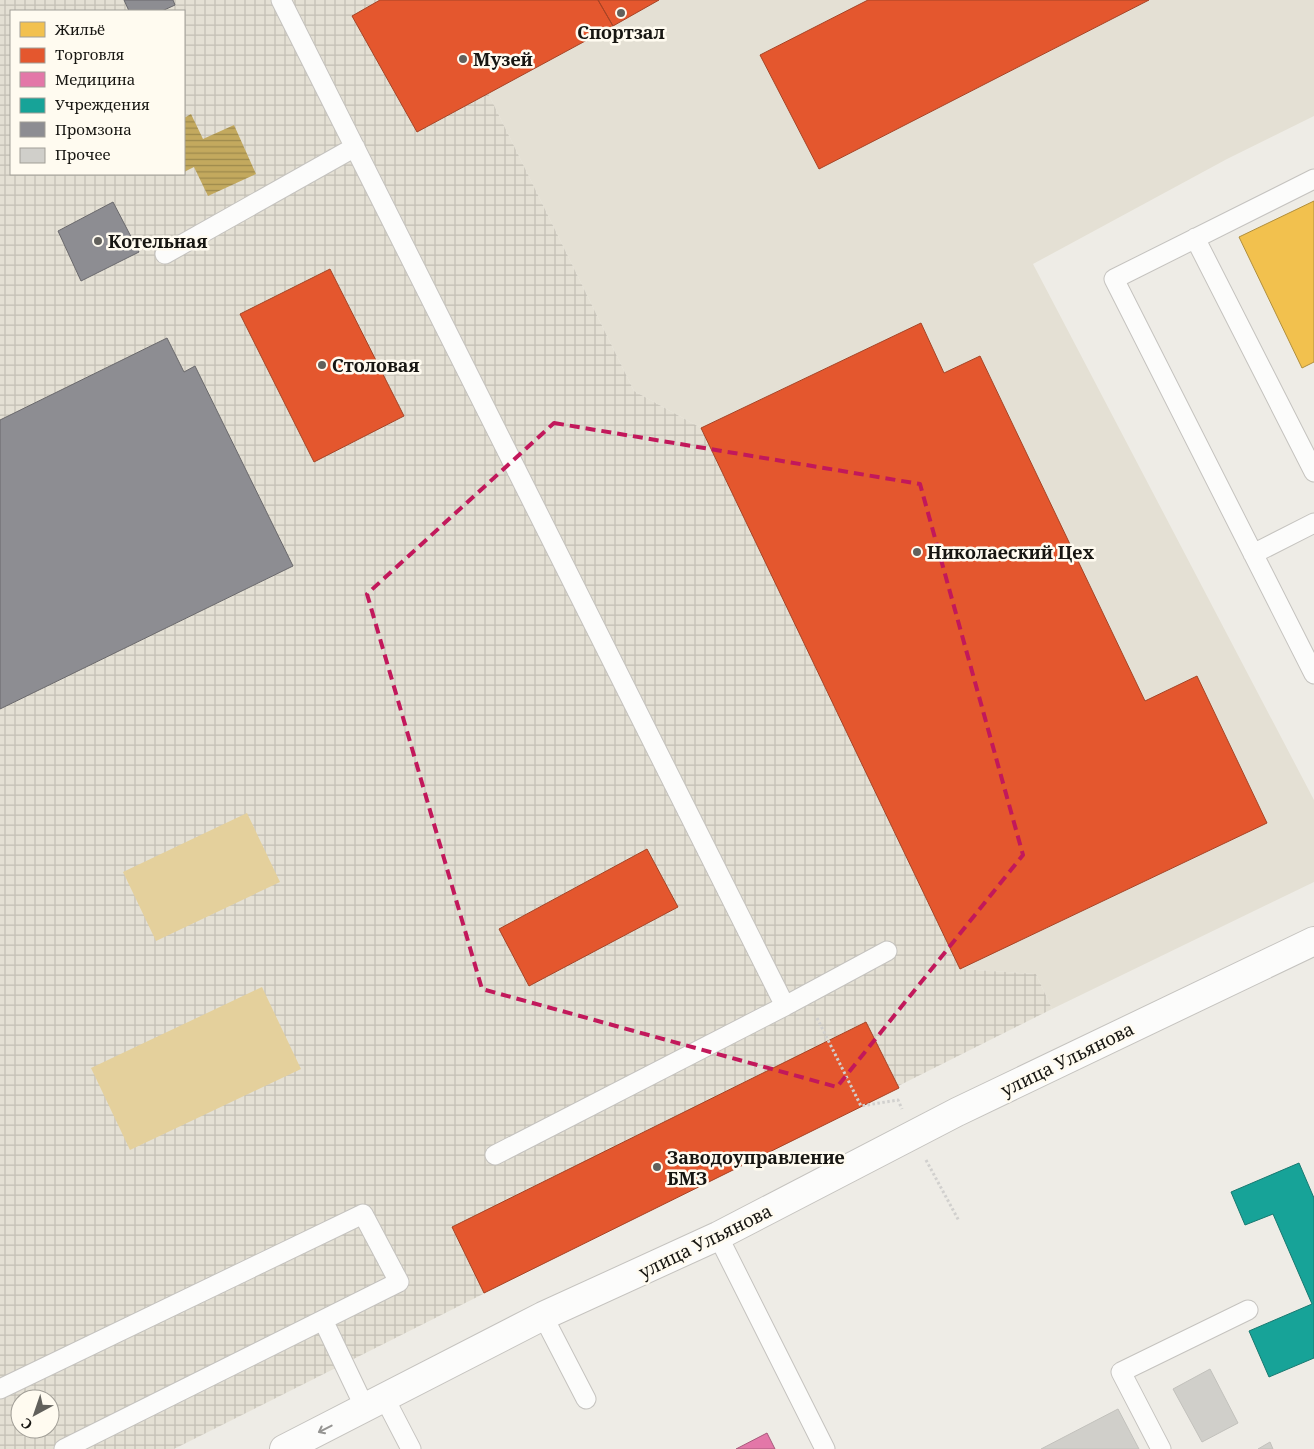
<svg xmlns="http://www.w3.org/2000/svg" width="1314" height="1449" font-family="'Noto Serif',serif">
	<defs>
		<pattern id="industrial-grid" width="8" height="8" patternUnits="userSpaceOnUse" patternTransform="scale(1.25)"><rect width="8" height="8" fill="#e4e0d4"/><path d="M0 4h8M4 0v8" fill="none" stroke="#c3bfb5"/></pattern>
		<pattern id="water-rules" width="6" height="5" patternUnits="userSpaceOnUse" patternTransform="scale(1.25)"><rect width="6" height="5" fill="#c3a95e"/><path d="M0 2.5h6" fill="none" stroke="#9d894c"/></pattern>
	</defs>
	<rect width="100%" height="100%" fill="#eeece6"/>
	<!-- built -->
	<path fill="#e4e0d4" d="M658,0h656v116l-87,43 -194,105 281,536v82l-262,127 -16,-35 -76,-5 -259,-541 -67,-37 -146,-298z"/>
	<!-- industrial -->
	<path fill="url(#industrial-grid)" fill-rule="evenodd" d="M0,0h658l-170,93 146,298 67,37 259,541 76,5 16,35 -878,440h-174zM11,11h173v163h-173zM20,1399h30v30h-30z"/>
	<!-- green -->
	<path fill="#e4d09c" d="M247,813l33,69 -124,59 -33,-69z
		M262,987l39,82 -171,81 -39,-82z"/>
	<!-- water -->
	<path fill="url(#water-rules)" d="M191,114l12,25 31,-14 22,49 -48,22 -14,-29 -10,5v-54z"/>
	<!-- homes -->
	<path fill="#f2c14e" stroke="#b08e3c" d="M1314,201v161l-12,6 -63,-131z"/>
	<!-- shops -->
	<path fill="#e4572e" stroke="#a64426" d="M380,0h218l15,26 -196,106 -65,-116z
		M598,0h61l-46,26z
		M868,0h281l-330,169 -59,-114z
		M330,269l74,147 -90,46 -74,-148z
		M921,323l23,50 36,-17 165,345 52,-25 70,147 -307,146 -259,-541z
		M647,849l31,58 -149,79 -30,-57z
		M866,1022l33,66 -415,205 -32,-66z"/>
	<!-- health -->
	<path fill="#e377a8" stroke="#a65a7b" d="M767,1433l8,16h-39z"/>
	<!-- public -->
	<path fill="#17a398" stroke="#177970" d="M1299,1163l15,35v160l-45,19 -20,-46 63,-27 -39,-90 -28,11 -14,-33z"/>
	<!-- industry -->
	<path fill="#8d8d92" stroke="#6a696c" d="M124,0h49l2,5 -13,6h-33z
		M113,202l26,50 -58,29 -23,-50z
		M167,338l17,34 11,-6 98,200 -293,143v-289z"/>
	<!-- building -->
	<path fill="#d0cfca" stroke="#c2c1bc" d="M1210,1369l28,54 -36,19 -29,-53z
		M1118,1409l21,40h-98z
		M1270,1442l3,7h-15z"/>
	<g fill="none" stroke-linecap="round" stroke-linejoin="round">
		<defs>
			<path id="service" d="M281,0l504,1006 -290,149
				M1314,179l-200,100 200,395
				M1195,238l119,234
				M165,254l190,-107
				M1253,554l61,-31
				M785,1006l102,-55
				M718,1236l107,213
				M543,1316l43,83
				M323,1320l42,88
				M0,1389l363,-175 36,68 -335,167
				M384,1397l27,52
				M1161,1449l-40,-77 127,-62"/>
			<path id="secondary" d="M284,1449l259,-133 175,-80 239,-124 357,-171"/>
		</defs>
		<!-- service casing -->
		<use href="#service" stroke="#c5c3bf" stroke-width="21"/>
		<!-- secondary casing -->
		<use href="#secondary" stroke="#c5c3bf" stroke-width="30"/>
		<!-- path -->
		<path stroke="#d1d0ce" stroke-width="3" stroke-dasharray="2.5 2.5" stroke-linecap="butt" d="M817,1018l44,88 37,-6 4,9
			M926,1160l33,61"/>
		<!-- service -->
		<use href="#service" stroke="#fcfcfb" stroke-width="19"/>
		<!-- secondary -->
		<use href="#secondary" stroke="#fcfcfb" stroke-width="28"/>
	</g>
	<!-- one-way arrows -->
	<defs><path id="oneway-shaft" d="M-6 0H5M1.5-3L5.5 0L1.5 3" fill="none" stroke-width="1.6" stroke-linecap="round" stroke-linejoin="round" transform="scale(1.25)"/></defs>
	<use stroke="#959492" href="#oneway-shaft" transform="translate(325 1429) rotate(153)"/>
	<!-- marked area -->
	<path fill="none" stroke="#c2185b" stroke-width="4" stroke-dasharray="10 6" stroke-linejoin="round" d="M554,423l366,61 103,371 -186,232 -355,-98 -115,-395z"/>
	<!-- markers -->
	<g fill="#62615c" stroke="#fffbf0" stroke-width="2">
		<circle cx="621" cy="13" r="5"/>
		<circle cx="463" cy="59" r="5"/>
		<circle cx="98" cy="241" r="5"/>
		<circle cx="322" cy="365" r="5"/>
		<circle cx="917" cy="552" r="5"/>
		<circle cx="657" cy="1167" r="5"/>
	</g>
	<g text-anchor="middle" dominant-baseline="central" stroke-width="5" stroke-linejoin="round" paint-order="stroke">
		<!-- poi labels -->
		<g font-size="18" font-weight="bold" fill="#171612" stroke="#fffbf0" text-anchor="start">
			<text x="621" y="32" text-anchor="middle">Спортзал</text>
			<text x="473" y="59">Музей</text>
			<text x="108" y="241">Котельная</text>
			<text x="332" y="365">Столовая</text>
			<text x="927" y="552">Николаеский Цех</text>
			<text x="667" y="1157">Заводоуправление<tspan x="667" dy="21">БМЗ</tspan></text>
		</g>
		<!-- street labels -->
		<g font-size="18" fill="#171612" stroke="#fffbf0">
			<text transform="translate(1067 1059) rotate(-26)">улица Ульянова</text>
			<text transform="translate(705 1241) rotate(-26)">улица Ульянова</text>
		</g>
	</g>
	<!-- legend -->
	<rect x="10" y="10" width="175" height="165" fill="#fffbf0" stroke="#a29f97"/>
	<rect x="20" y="22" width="25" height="15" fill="#f2c14e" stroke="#a29f97"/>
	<text x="55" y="35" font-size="15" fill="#171612">Жильё</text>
	<rect x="20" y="48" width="25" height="15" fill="#e4572e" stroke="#a29f97"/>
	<text x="55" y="60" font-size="15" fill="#171612">Торговля</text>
	<rect x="20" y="72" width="25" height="15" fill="#e377a8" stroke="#a29f97"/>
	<text x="55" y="85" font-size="15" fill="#171612">Медицина</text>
	<rect x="20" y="98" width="25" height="15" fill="#17a398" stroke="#a29f97"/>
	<text x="55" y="110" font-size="15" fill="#171612">Учреждения</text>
	<rect x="20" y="122" width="25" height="15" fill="#8d8d92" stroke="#a29f97"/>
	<text x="55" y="135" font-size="15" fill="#171612">Промзона</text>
	<rect x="20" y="148" width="25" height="15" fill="#d0cfca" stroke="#a29f97"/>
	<text x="55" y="160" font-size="15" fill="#171612">Прочее</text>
	<!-- north arrow -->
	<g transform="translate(35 1414) rotate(220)"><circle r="24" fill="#fffbf0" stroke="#a29f97"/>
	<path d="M0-4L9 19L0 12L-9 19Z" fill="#62615c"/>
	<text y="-8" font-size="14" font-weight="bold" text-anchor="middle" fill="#171612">С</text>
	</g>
</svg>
